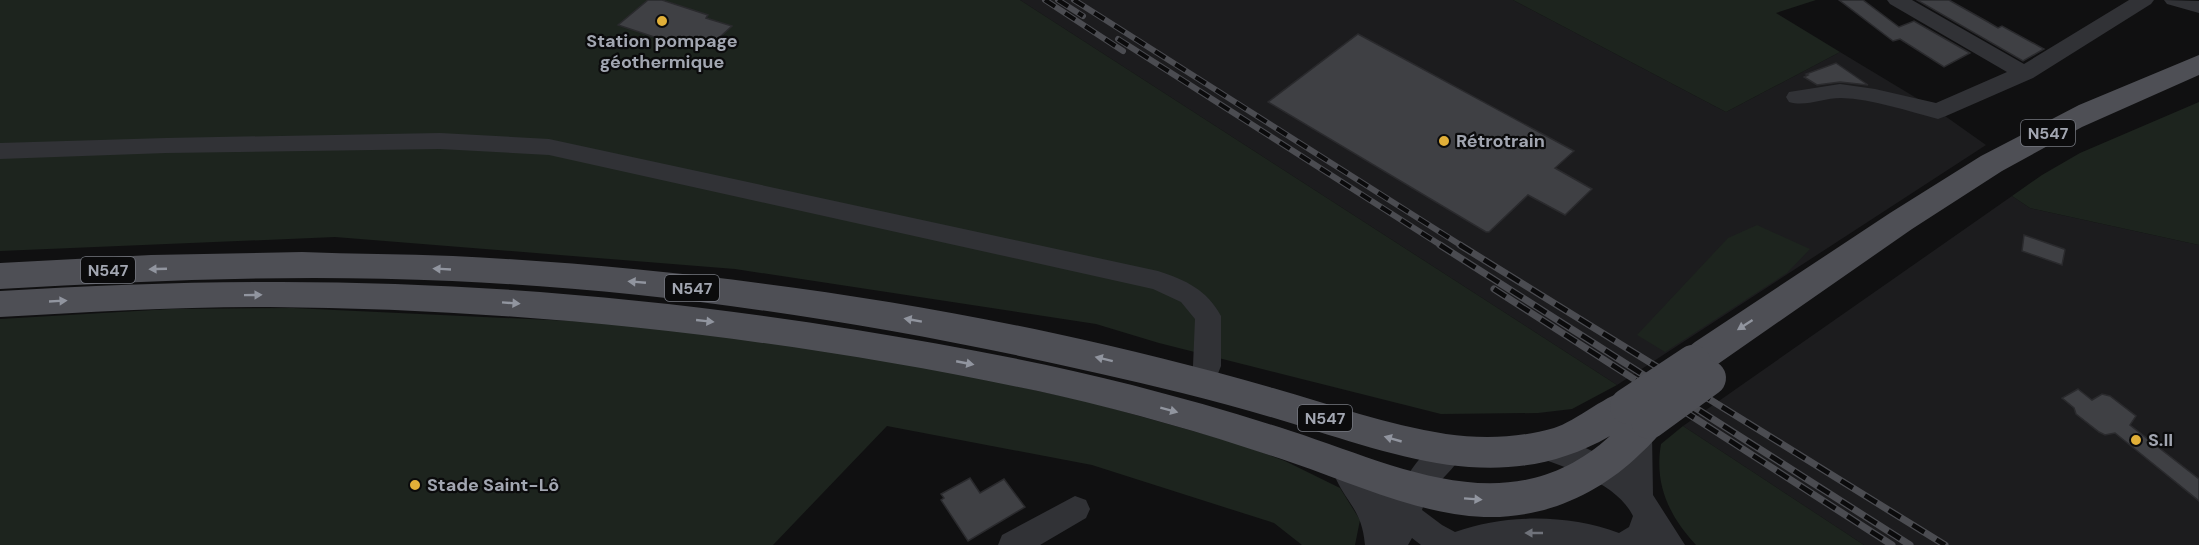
<svg xmlns="http://www.w3.org/2000/svg" width="2199" height="545" font-family="'DM Sans',sans-serif">
	<rect width="100%" height="100%" fill="#101011"/>
	<!-- built -->
	<path fill="#1c1c1e" d="M1020,0h493l213,112 114,-60 98,59 48,34 -369,240z
		M2012,196l18,12 169,37v300h-335l-181,-119z"/>
	<!-- green -->
	<path fill="#1d241e" d="M0,0h1020l597,385 -45,24 -34,4 -97,1 -282,-71 -63,-19 -361,-55 -400,-32 -335,14z
		M1513,0h303l-40,13 64,39 -114,60z
		M2199,102v143l-169,-37 -18,-12 30,-21 38,-22z
		M1757,225l53,24 -23,24 -122,79 -28,-17 91,-97z
		M293,308l384,18 230,36 186,41 143,40 49,18 55,27 20,32 -5,25h-53l-28,-22 -182,-58 -205,-39 -114,119h-773v-226l171,-10z
		M1683,426l181,119h-168c-27,-29 -42,-61 -35,-101z"/>
	<!-- building -->
	<path fill="#3f4044" stroke="#2a2a2d" stroke-width="1.5" d="M648,0h14l46,15 -2,3 26,8 -22,20 -26,-9 -9,7 -57,-19z
		M1839,0h24l36,27 15,-6 56,32 -26,14 -44,-28 -7,2z
		M1917,0h32l39,22 10,6 4,-2 42,23 -21,12z
		M1358,34l216,117 -19,17 37,21 -27,26 -37,-20 -39,37h-3l-218,-130z
		M1836,63l32,22 -28,-3 -23,3 -13,-8 4,-2 -2,-1z
		M2024,235l40,14 1,1 -3,15 -40,-14z
		M2078,389l14,11 10,-6 8,2 26,20 -6,9 69,54v22l-84,-68 -10,2 -6,-3 -23,-18 -2,-6 -12,-10z
		M970,478l10,15 24,-14 21,28 -57,34 -27,-41 3,-2 -3,-4z"/>
	<g fill="none" stroke-linecap="round" stroke-linejoin="round">
		<!-- minor -->
		<path fill="#313236" fill-rule="evenodd" d="M1887,0h25l112,64 105,-64h25l-3,4 -118,74 -87,38 -8,3c-31,-8 -65,-20 -97,-21 -18,0 -35,9 -52,4l-3,-5 3,-5 51,-8 35,5 61,14 71,-31 -117,-68z
			M2164,0l35,1v12l-32,-9z
			M440,133l109,6 609,132c28,9 49,19 63,45v50l-10,25 -10,3 -10,-3 -4,-8 6,-17 2,-47 -14,-17 -28,-13 -604,-134 -109,-6 -274,4 -166,6v-16l166,-5z
			M1638,422l10,4 4,8 1,61 32,50h-264l-9,-7 -4,7h-43c-3,-34 -16,-39 -29,-66l5,-9 10,-4 39,19 9,7c10,-22 34,-59 61,-50l4,9c-11,23 -34,33 -42,59l20,15 13,7c52,-18 112,-18 164,1l10,-6 4,-11c-16,-33 -67,-49 -100,-60l-4,-9 4,-9c24,-8 70,17 90,31l1,-35 4,-8z
			M1075,496l11,4 4,9 -4,9 -46,27h-42l4,-10z"/>
		<!-- major -->
		<path fill="#4e4f55" fill-rule="evenodd" d="M2199,55v20l-117,52 -80,44 -90,58 -207,144 -12,4 -12,-4 -6,-10 6,-10 14,-11 195,-129 91,-57 98,-51z
			M302,252c50,2 101,2 151,4 201,10 403,35 600,77 73,16 147,34 220,55 57,16 114,37 173,46 36,5 73,4 108,-6 21,-6 57,-37 74,-37 4,0 8,3 13,4l5,12 3,-1 13,4 5,11c-6,13 -16,23 -27,33 -42,41 -97,65 -156,63 -67,-3 -129,-33 -191,-54 -76,-26 -155,-49 -233,-67 -260,-57 -526,-87 -791,-89 -90,0 -180,5 -269,10v-26c88,-5 176,-9 264,-9 198,-1 397,16 593,48 92,15 185,32 275,55 54,14 107,29 159,46 108,35 220,95 319,5 -99,57 -194,26 -294,-5 -44,-14 -89,-27 -134,-38 -240,-59 -483,-101 -730,-112 -151,-7 -301,-1 -452,8v-26l151,-8z"/>
		<defs>
			<path id="rail-far1" d="M1045,0l78,51
				M1058,0l25,16
				M1074,0l388,246
				M1118,39l324,207"/>
			<path id="rail" d="M1440,245l470,300
				M1460,245l485,300
				M1494,289l398,256"/>
		</defs>
		<!-- rail-far1 casing -->
		<use href="#rail-far1" stroke="#4b4c51" stroke-width="6"/>
		<!-- rail casing -->
		<use href="#rail" stroke="#4b4c51" stroke-width="7"/>
		<!-- rail-far1 -->
		<use href="#rail-far1" stroke="#0b0b0c" stroke-width="4" stroke-dasharray="12" stroke-linecap="butt"/>
		<!-- rail -->
		<use href="#rail" stroke="#0b0b0c" stroke-width="4.5" stroke-dasharray="14" stroke-linecap="butt"/>
		<!-- major-bridge -->
		<path stroke="#4e4f55" stroke-width="36" d="M1628,406l65,-43
			M1649,421l59,-43"/>
	</g>
	<!-- one-way arrows -->
	<defs><path id="oneway-solid" d="M-6-.8H1V-3.2L6.5 0L1 3.2V.8H-6Z" transform="scale(1.5)"/></defs>
	<g fill="#91959f">
		<use href="#oneway-solid" transform="translate(158 269) rotate(178)"/>
		<use href="#oneway-solid" transform="translate(442 269) rotate(-177)"/>
		<use href="#oneway-solid" transform="translate(637 282) rotate(-175)"/>
		<use href="#oneway-solid" transform="translate(253 295) rotate(-1)"/>
		<use href="#oneway-solid" transform="translate(58 301) rotate(-3)"/>
		<use href="#oneway-solid" transform="translate(511 303) rotate(4)"/>
		<use href="#oneway-solid" transform="translate(913 320) rotate(-170)"/>
		<use href="#oneway-solid" transform="translate(705 321) rotate(6)"/>
		<use href="#oneway-solid" transform="translate(1745 325) rotate(147)"/>
		<use href="#oneway-solid" transform="translate(1104 359) rotate(-166)"/>
		<use href="#oneway-solid" transform="translate(965 363) rotate(11)"/>
		<use href="#oneway-solid" transform="translate(1169 410) rotate(15)"/>
		<use href="#oneway-solid" transform="translate(1393 439) rotate(-164)"/>
		<use href="#oneway-solid" transform="translate(1473 499) rotate(4)"/>
	</g>
	<use fill="#6f727a" href="#oneway-solid" transform="translate(1534 533) rotate(-180)"/>
	<!-- markers -->
	<g fill="#e1af38" stroke="#0b0b0c" stroke-width="2">
		<circle cx="662" cy="21" r="6"/>
		<circle cx="1444" cy="141" r="6"/>
		<circle cx="2136" cy="440" r="6"/>
		<circle cx="415" cy="485" r="6"/>
	</g>
	<g text-anchor="middle" dominant-baseline="central" stroke-width="4.5" stroke-linejoin="round" paint-order="stroke">
		<!-- shield labels -->
		<g fill="#0b0b0c" stroke="#757880" stroke-width="1.5">
			<rect x="2021" y="120" width="54" height="26" rx="4.5"/>
			<rect x="81" y="257" width="54" height="26" rx="4.5"/>
			<rect x="665" y="275" width="54" height="26" rx="4.5"/>
			<rect x="1298" y="405" width="54" height="26" rx="4.5"/>
		</g>
		<g font-size="16" font-weight="bold" fill="#a2a6b1">
			<text x="2048" y="133">N547</text>
			<text x="108" y="270">N547</text>
			<text x="692" y="288">N547</text>
			<text x="1325" y="418">N547</text>
		</g>
		<!-- poi labels -->
		<g font-size="18" font-weight="bold" fill="#a2a6b1" stroke="#0b0b0c" text-anchor="start">
			<text x="662" y="41" text-anchor="middle">Station pompage<tspan x="662" dy="21">géothermique</tspan></text>
			<text x="1456" y="141">Rétrotrain</text>
			<text x="2148" y="440">S.II</text>
			<text x="427" y="485">Stade Saint-Lô</text>
		</g>
	</g>
</svg>
